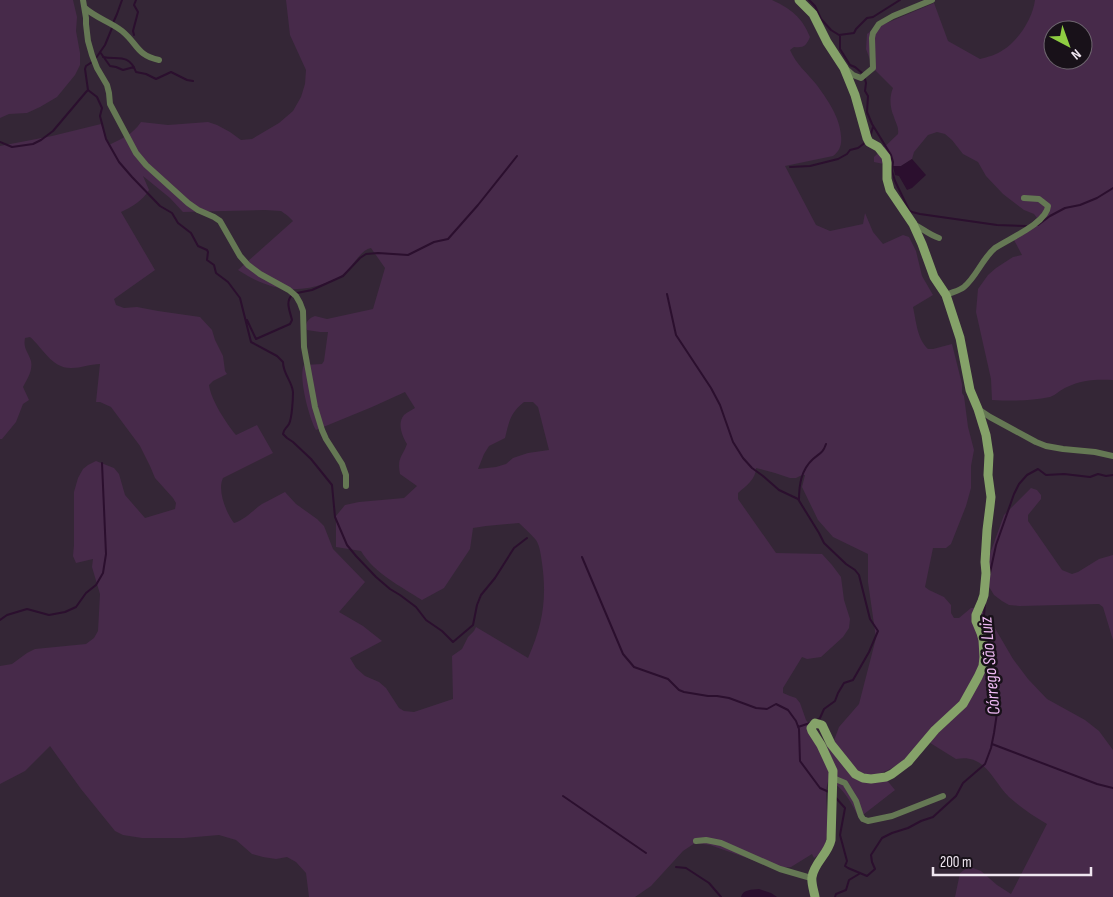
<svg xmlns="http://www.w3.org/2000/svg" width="1113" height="897" font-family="'Sofia Sans Condensed',sans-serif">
	<rect width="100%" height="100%" fill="#342636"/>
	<!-- green -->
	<path fill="#472a4a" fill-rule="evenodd" d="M0,0h73l4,17 -1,14 4,22v12l-5,10 -18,22 -17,10 -13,6 -18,1 -9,4z
		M286,0h486c19,9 30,17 38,37 -4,9 -6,11 -16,10l-4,3c6,14 17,23 26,34 11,15 24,33 25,52 1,8 -1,15 -8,20l-48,10 31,59 14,6 33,-7 2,-11 8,19 10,12 20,-9 6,2 7,14 6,25 11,19 -20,12c3,13 4,32 15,42h5l19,-5 10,40v9l2,3 4,31 6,23 -3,16v22l-5,18 -15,38 -5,4h-13l-8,39 4,3 15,7 7,8v8l3,5h5l12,-10h5l8,5 12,17 17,29 15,20 19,20 38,21 14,11 14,19v147h-158l5,-24 7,-5h6l8,3 16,14 14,9 36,-70c-14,-8 -27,-17 -38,-27 -17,-17 -24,-44 -53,-38l-29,-18c-14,12 -28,26 -46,32l14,17 -36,28c-6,-12 -17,-35 -31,-36 -1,3 -2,8 -2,12 0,18 8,53 -12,64l-2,-4 -21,13 -16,1 -65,-23 -15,-2 -12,8 -32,35 -16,11h-326l-3,-24 -10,-11 -9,-5 -11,2 -13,-2 -11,-3 -16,-14 -17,-5 -35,3h-42l-19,-3 -8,-4 -34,-42 -31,-43 -25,25 -25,13v-118l12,-2 15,-11 8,-4 51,-5 8,-6 4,-7 2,-37 -8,-27 1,-8 -17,4 -3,-7 1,-11v-53l4,-14 5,-9 5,-4 8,-4 18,7 5,6 6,21 20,23 30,-9 1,-6 -3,-5 -18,-20 -5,-12 -10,-20 -29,-39 -11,-5h-4l4,-38c-10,0 -19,4 -28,4 -20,1 -29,-20 -42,-31l-5,1c-2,11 3,13 6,23 2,10 -4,18 -8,26l6,13 -6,4 -7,18 -14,17h-2v-293l52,-10 49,-12 8,21c14,-7 23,-10 32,-23l27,3 40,-3 9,3 13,7 11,8 11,-1 27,-16 14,-12 8,-14 4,-13 1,-14 -16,-35zM143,176l27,22 13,14 82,-2 16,1 7,5 5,5 -55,49c29,19 56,25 88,13 7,-3 15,-6 21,-12 7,-7 14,-21 24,-23l14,20 -12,41 -46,10 -12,-3c-6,2 -11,7 -8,14l13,2h8l-4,29 -2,3 -18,1c-6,11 5,53 12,65l56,-23 33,-15 10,16c-3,2 -8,4 -11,7 -7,8 -2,21 3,29 -5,14 -10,13 -7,30l17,12 -13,12 -45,4 -14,3 -9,11v31l25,4c13,22 39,35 61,49l22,-12 26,-39 3,-21 13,-2 33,-3c6,6 12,11 17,17 4,6 5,16 6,23 5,35 1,62 -14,95l-52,-31 -2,4 -6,6 -6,12 -10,7 1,43 -39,13 -10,-1 -5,-3 -13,-20 -7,-6 -14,-6 -9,-8 -6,-10 32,-17 -19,-15 -24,-14 26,-30 -32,-33 -9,-23 -7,-7 -21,-15 -11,-12c-8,4 -15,8 -23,12 -9,6 -17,16 -28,19 -8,-10 -17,-33 -11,-45l50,-25 -16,-28 -21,10c-10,-12 -25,-35 -27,-50l4,-4 14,-7 -2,-3 -2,-15 -8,-16 -3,-10 -12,-13 -42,-6 -21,-4 -13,1 -8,-3 -2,-6 41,-29 -34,-58c11,-5 21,-11 28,-22zM524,402h9l5,5 11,43 -21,3 -15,5 -7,6 -10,3 -18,2 6,-15 5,-8 16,-8c4,-16 5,-25 19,-36zM756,468l19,5 15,5h6l6,-3h3l-3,12 16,33 15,17 35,17v28l8,56 -17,66 -20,23 -7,19 1,7 -27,-33 -6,-17 -4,-5 -6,-2 -7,-3v-5l19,-31 5,2 14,-2 22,-20 6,-9 1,-9 -6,-19 -3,-23 -9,-12 -10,-11 -46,-1 -38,-54v-6c8,-7 18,-14 18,-25z
		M1035,0h78v380c-16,-1 -32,0 -46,7 -6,2 -11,8 -17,10 -19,4 -39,4 -58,3l-1,-21 -15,-67 2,-23 10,-14 8,-7 17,-11 9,-2 -8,-15 23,-22 -3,-4 -10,-4 -21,-16 -17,-18 -8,-14 -15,-8 -11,-14 -7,-6 -8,-2 -9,3 -14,17 -2,7 -11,7h-8l-19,-4v-5l24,-23c1,-7 -2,-10 -4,-17 -4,-9 -5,-20 -1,-29l-20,-20 -7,-19 1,-15 8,-6 59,-25 14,38 32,18c8,-2 16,-4 23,-9 15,-9 30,-32 32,-50zM1053,30h30v30h-30z
		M1031,488l6,2 4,5v4l-13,16v6l34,49 10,4 6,-2 21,-13 14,-4v85l-10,-33 -4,-3 -79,2 -11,-1 -7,-4 -8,-6 -6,-10 -1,-23 17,-47z"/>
	<!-- water -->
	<path fill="#2b0f2e" d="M912,159l14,16 -14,13 -5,2 -8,-14 -4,-1 -2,-9h8z
		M759,889l12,4 6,4h-36c2,-8 11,-7 18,-8z"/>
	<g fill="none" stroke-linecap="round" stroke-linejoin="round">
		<!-- stream -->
		<path stroke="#2b0f2e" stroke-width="2" d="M809,0l6,6 6,13 10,11 8,5 15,-2 2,-4 11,-11 6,-1 27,-17
			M113,23l4,-9 5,-14
			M134,35l-1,-4 5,-19 -4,-7 2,-5
			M840,35v14l10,16 5,2 7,6
			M100,52l10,14 6,1 7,3 11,-3
			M103,57c14,3 26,-4 33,15l10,2 10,5 15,-7 16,8 6,1
			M96,58l9,-13 7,-17
			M865,79l1,4 -1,8 3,5 -1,16 5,12 19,31 2,7 -1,9 3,10 14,29 3,2 8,2 77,11 29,1
			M88,90l9,7 5,11 -2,8 6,23 13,23 13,15 28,29 12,7 6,10 13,10 7,13 9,4 1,2 -1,8 7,5 2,8 12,9 12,16 11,44 26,14 6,6c0,12 9,19 10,30 0,7 -1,26 -4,32 -3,5 -5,4 -6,10l4,4 6,4 18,17 21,26 3,32 12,28 9,11 20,21 14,12 10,6 16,12 10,13 16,11 11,11 20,-17 4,-20 4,-10 14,-17 19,-30 13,-10
			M870,137l3,-10
			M0,142l12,5 21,-3 8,-4 12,-9 33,-39 2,-2 -3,-21 1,-3 6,-4
			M790,167l20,-1 28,-7 9,-5 3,-4 8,-2 8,-6
			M1038,225l12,-9 15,-8 15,-3 17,-7 16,-10
			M297,293l15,-3 31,-14 17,-18 6,-4 12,-1 30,2 26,-13 14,-3 30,-34 39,-49
			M667,294l9,41 35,53 9,17 13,37 10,16 9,10 11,8 16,14 19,9 21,34 5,10 22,21 9,6 4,5 11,44 8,12 -9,21 -16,28 -9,3 -6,10 -3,8 -11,8 -4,9 -3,2
			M247,320l9,19 34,-15 2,-4c-2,-9 -7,-18 0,-25
			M799,500c0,-15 2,-30 14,-41 7,-6 10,-6 13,-15
			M582,557l41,97 11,13 34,12 11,11 5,2 24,4h9l12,2 27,10 11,1 9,-5 12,6 8,11 3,8 1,32 20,27 9,4
			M990,573l6,-28 18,-51 5,-10 8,-9 11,-6 8,6 18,-1 26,3 8,-3 8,2 7,-1
			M0,620l7,-5 20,-6 22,6 16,-3 11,-5 10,-14 10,-8 7,-12 3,-19 -4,-91
			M983,630l2,-28
			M798,727l12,-4
			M992,744l105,40 16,4
			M563,796l83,57
			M836,798l9,10 -5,27 7,26 -2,5 3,2 19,8 8,-7 -3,-7 -1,-7 11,-17 10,-5 16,-5 13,-7 12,-4 23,-21 7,-13 22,-19 6,-16 3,-15 3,-20 -2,-23 -7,-33
			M676,867l10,1 23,15 12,14
			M835,897l1,-3 10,-4 3,-10 10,-6"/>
		<!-- street -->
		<path stroke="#657854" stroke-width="6" d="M83,0l3,18v6l2,17 4,14 5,13 10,17 2,8 1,11 26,49 10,12 42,38 10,7 16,7 6,4 20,35 8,9 12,9 29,16 7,6 4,7 3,8 1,36 11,60 7,23 4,9 16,25 4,11v11
			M85,8c11,10 26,14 37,23 16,13 14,24 37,29
			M845,68l8,7 8,3 12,-10 -1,-30 1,-5 6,-9 14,-8 39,-16
			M913,224c9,4 16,11 26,14
			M946,295c6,-3 13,-4 18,-8 13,-11 18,-28 31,-39 13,-9 52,-25 53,-42l-9,-7 -15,-1
			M978,409l12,8 46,25 10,4 17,3 32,3 18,4
			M833,778l12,5 11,18 5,15 2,3 5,2 24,-5 51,-20
			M696,841l10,-1 15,3 59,26 31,9"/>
		<!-- secondary -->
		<path stroke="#85a269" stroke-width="9" d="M799,0l14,14 14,28 17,26 11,27 12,43 2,4 9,5 8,10 1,6v16l3,11 23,34 9,20 12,33 12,18 14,43 10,52 8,19 8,26 3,20 -1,20 3,22 -1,9 -3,24 -2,32 1,11 -2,22 -2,6 -6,14v6l5,12 2,7 1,17 -1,9 -5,11 -15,27 -28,26 -27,32 -16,12 -6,3 -15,2 -8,-1 -8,-4 -24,-30 -9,-19 -7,-2 -4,5 1,3 9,14 12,26 -2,69c-3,14 -17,23 -19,37 -1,6 2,14 3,20"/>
	</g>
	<g text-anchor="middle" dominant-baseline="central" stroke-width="5" stroke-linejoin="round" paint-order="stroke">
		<!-- water labels -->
		<g font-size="18" font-style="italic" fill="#edb9f2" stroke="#181119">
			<text transform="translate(990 666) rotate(-95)">Córrego São Luiz</text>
		</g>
	</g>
	<!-- north arrow -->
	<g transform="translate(1068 45) rotate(139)"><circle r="24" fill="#181119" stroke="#6e666f"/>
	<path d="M0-4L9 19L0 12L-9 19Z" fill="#8fcd42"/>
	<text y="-8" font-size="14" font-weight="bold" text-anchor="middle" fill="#efe6f0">N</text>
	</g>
	<!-- scale -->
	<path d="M933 867v8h158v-8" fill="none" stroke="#efe6f0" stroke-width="2.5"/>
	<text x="940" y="867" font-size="15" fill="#efe6f0" stroke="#181119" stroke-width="4" paint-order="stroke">200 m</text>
</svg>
